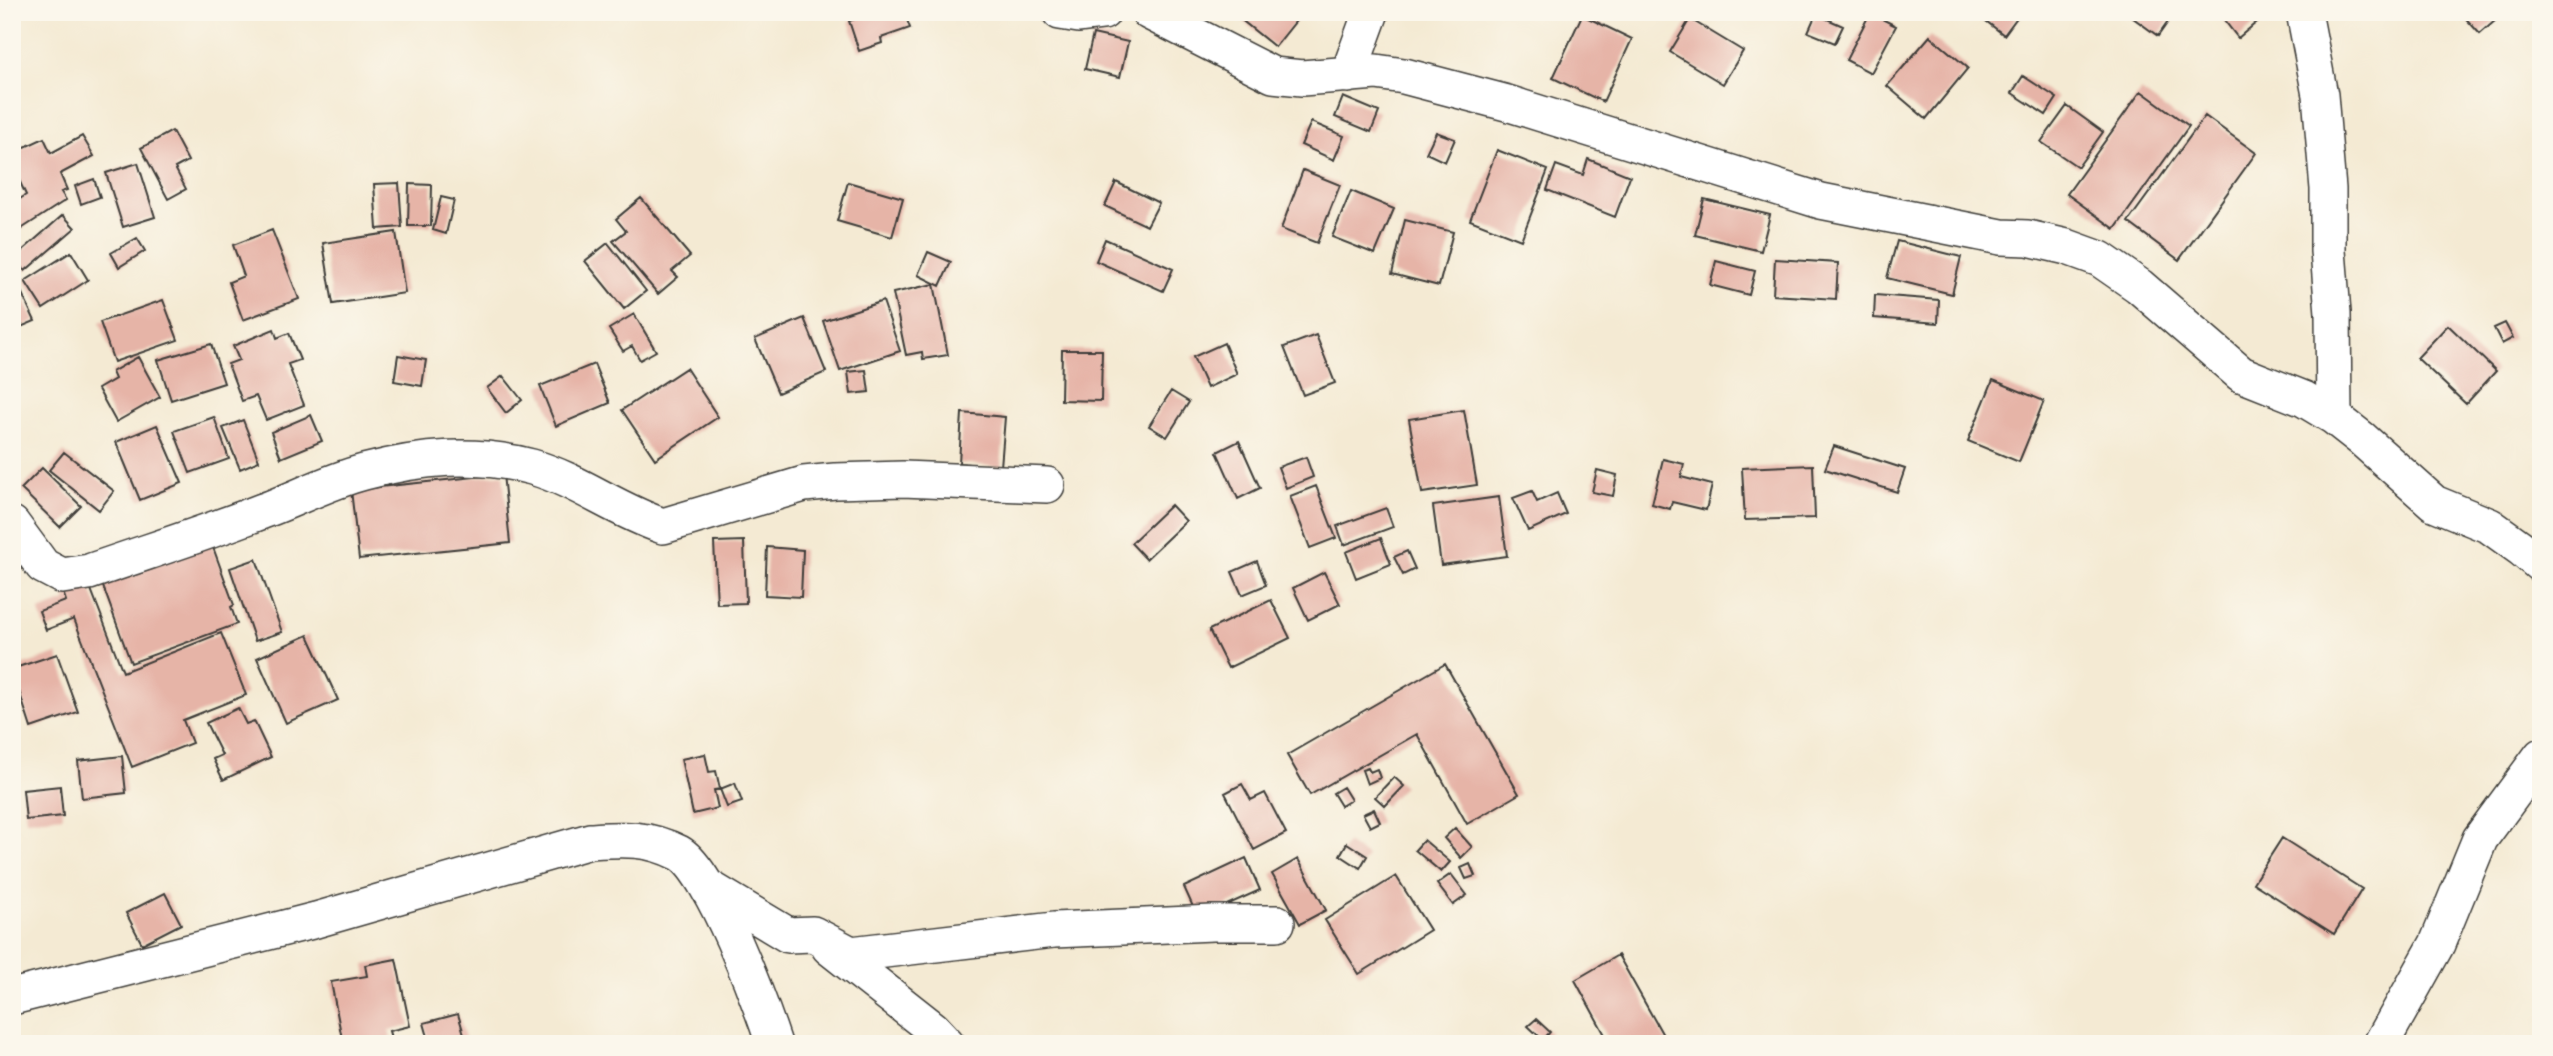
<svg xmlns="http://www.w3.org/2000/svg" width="2553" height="1056" font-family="Pangolin,sans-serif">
	<rect width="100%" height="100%" fill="#fbf7ec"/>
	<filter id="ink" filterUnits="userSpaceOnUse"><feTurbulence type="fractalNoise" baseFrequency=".0143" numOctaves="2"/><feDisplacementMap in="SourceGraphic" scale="14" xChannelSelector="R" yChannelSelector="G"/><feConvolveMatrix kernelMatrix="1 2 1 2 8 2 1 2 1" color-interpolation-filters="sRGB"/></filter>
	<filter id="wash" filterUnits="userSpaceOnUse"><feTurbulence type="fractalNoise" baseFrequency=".00686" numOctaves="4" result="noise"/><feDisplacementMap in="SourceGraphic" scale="28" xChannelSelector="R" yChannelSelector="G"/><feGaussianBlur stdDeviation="1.57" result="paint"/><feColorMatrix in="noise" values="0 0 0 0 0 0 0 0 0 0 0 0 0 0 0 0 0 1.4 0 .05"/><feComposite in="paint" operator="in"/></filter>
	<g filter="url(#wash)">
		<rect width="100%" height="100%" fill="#f4ead3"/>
		<g id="blocks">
			<!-- building -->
			<path fill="#e6b4a7" d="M874,12h30l6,16 -29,10 1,5 -23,8 -10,-30z
				M1244,12h59l-28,35 -36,-29z
				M1993,12h28l-17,23 -18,-14z
				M2125,12h50l-17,24z
				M2218,12h51l-31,26z
				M2460,12h29l7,8 -16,14z
				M1870,13l26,13 -25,47 -25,-13z
				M1816,14l27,12 -8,17 -27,-11z
				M1582,15l50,24 -29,63 -50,-24z
				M1690,19l53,32 -20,33 -53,-32z
				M1093,34l35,8 -8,35 -35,-8z
				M1930,36l38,32 -42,51 -39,-33z
				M2023,76l34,22 -11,17 -34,-22z
				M2141,91l48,35 -74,103 -48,-35z
				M1343,97l36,15 -8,20 -36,-15z
				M2067,106l36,26 -25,35 -37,-25z
				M2205,116l51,37 -77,107 -51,-38z
				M1311,122l33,14 -10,24 -33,-15z
				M172,131l16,30 -13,7 11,21 -18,10 -27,-51z
				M1436,132l19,7 -10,23 -19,-9z
				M82,136l12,20 -34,18 7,16 -6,2 5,8 -54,35v-31l14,-9 -14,-30v-12l32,-15 7,15z
				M1497,150l51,20 -27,70 -51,-20z
				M1588,159l42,17 -15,41 -68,-27 9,-25 27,10z
				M138,163l17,54 -32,10 -17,-54z
				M1303,170l37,15 -23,58 -36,-14z
				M94,179l6,18 -19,7 -6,-18z
				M848,182l55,16 -11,39 -55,-16z
				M1116,182l43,21 -12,23 -42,-20z
				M399,183l3,44 -25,2 -3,-45z
				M409,184l23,1 -1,41h-23z
				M1351,191l43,18 -19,45 -43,-17z
				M441,197l13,3 -8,34 -13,-4z
				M641,198l49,58 -18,15 6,6 -20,17 -45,-53 13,-10 -10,-12z
				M1704,199l66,16 -9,36 -66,-16z
				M63,215l12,13 -50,43 -11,-13z
				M1405,220l48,12 -14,54 -47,-12z
				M272,230l27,69 -56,21 -14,-38 15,-6 -11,-31z
				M396,232l9,61 -72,11 -10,-61z
				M137,238l8,13 -26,16 -8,-14z
				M1105,239l68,30 -10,22 -67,-30z
				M1897,241l64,16 -9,37 -65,-16z
				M608,243l38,48 -22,18 -39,-48z
				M71,252l17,28 -45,29 -18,-28z
				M928,252l23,10 -11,24 -22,-11z
				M1775,259l63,4 -2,36 -63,-4z
				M1716,261l39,10 -6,24 -39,-10z
				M934,284l14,71 -25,4 -1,-7 -16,3 -13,-62z
				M18,285l17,36 -19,8 -4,-8v-33z
				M1875,295l64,5 -1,23 -64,-5z
				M163,300l15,40 -64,22 -14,-40z
				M883,301l17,50 -60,20 -17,-50z
				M634,314l22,37 -16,9 -8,-14 -9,5 -14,-22z
				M804,318l22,54 -48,21 -23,-54z
				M2505,323l8,15 -11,6 -8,-16z
				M2448,325l48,46 -30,33 -49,-46z
				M274,329l3,9 12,-5 11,27 -12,4 16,41 -38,15 -10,-24 -14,5 -14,-37 11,-4 -6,-14z
				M1316,335l19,48 -32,12 -19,-48z
				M1224,343l13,31 -30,14 -14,-31z
				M211,344l13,39 -53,17 -13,-40z
				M1062,350h40l-1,51 -40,-1z
				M398,355l28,5 -4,26 -28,-5z
				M138,357l22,40 -44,25 -18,-33 17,-10 -3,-7z
				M594,364l16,39 -54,23 -16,-40z
				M686,368l32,49 -63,42 -33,-49z
				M866,370l3,22 -18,2 -3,-22z
				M503,376l19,24 -16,13 -19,-25z
				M1993,380l51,21 -25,61 -51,-21z
				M1171,391l18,11 -22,35 -18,-11z
				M1464,410l13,75 -55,8 -13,-74z
				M962,413l43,4 -4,50 -42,-4z
				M311,415l11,26 -41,17 -10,-26z
				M214,417l15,42 -39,14 -16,-42z
				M243,420l16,41 -19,8 -17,-41z
				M157,425l25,58 -42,17 -24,-58z
				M1239,441l21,47 -22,11 -21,-47z
				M1834,446l71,23 -8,23 -72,-23z
				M64,452l50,39 -15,19 -50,-40z
				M1306,457l7,20 -27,11 -8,-21z
				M1663,459l21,5 -3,13 31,8 -6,25 -34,-8 -2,7 -18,-5z
				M1813,465l2,53 -70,2 -3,-52z
				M42,468l39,38 -21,21 -39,-38z
				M1597,470l20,5 -4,21 -21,-4z
				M503,474l7,69 -151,16 -8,-69z
				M1316,486l20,52 -26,10 -20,-52z
				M1532,491l5,11 20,-9 9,21 -38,17 -15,-33z
				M1499,497l8,59 -66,9 -8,-59z
				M1171,505l15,16 -40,38 -15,-16z
				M1386,508l7,19 -49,18 -7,-19z
				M1381,538l10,26 -35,14 -10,-26z
				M210,539l24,66 -3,2 6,17 -106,39 -31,-85z
				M744,541l2,62 -29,1 -3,-62z
				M767,547l36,3 -2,47 -36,-2z
				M1407,551l8,18 -12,6 -9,-18z
				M256,559l26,73 -27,9 -25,-73z
				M1257,561l9,24 -24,10 -10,-23z
				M1324,572l16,32 -32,16 -15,-32z
				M87,579l36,93 98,-39 25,62 -63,25 9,23 -60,24 -58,-148 -28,11 -7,-19 27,-10 -4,-12z
				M1271,600l19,38 -62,30 -19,-38z
				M308,635l30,65 -52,23 -29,-65z
				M57,654l21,58 -47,16 -19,-59z
				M1445,664l74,130 -52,30 -50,-90 -107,61 -23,-40z
				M238,708l8,16 8,-3 17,36 -48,23 -10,-21 9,-4 -16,-32z
				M705,754l4,18 7,-1 4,18 -6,1 4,18 -25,6 -12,-55z
				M122,756l4,37 -44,5 -4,-37z
				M1368,768l2,4 7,-3 3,9 -13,6 -5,-14z
				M1394,777l10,9 -19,20 -10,-9z
				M735,783l7,19 -15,5 -7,-18z
				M1242,784l9,16 14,-7 21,40 -32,17 -29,-57z
				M60,786l3,30 -37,4 -3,-30z
				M1343,787l8,13 -10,6 -8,-13z
				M1374,809l6,13 -10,5 -7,-13z
				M1455,828l17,19 -11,11 -17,-20z
				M2282,838l80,51 -28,45 -81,-51z
				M1424,840l26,22 -9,10 -26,-22z
				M1347,843l20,13 -7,12 -20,-13z
				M1246,858l14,32 -62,28 -14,-31z
				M1298,859l28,51 -26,14 -28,-50z
				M1470,864l5,12 -9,3 -5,-11z
				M1451,874l16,21 -14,10 -16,-21z
				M1396,876l34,54 -71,44 -34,-54z
				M165,893l16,31 -39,20 -16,-31z
				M1618,955l50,89h-58l-35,-64z
				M396,959l14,67 -21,5 2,7 -21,6h-27l-12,-62 36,-6 -2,-11z
				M458,1014l9,30h-37l-6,-21z
				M1536,1019l14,13 -7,8 -15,-14z"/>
		</g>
	</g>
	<g filter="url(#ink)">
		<use href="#blocks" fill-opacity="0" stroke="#3c3b37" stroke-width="2"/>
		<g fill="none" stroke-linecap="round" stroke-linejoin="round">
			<defs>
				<path id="street" d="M1060,12l19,3 24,-3
					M1149,12l124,63 29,3 74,-6 28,4 103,27 314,98 180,36 27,1 39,9 33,12 39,27 102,88 63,25 30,18 28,22 72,64 56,23 32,23 19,16
					M2304,12l16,83 8,94v62l5,62 1,104
					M1348,75l23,-63
					M12,524l31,42 19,10 27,-4c57,-20 115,-38 171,-60 34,-12 69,-31 104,-40 57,-15 111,-20 168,-5 46,13 85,44 131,59l141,-42 31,-3 68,-2 144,6
					M708,887l80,48 25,-1 38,20 203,-24 159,-7h64
					M829,947l104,82 14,15
					M12,997l304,-77 274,-79c33,-2 58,-4 89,12 33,18 82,152 95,191
					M2381,1044l56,-100 43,-105 61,-83"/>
			</defs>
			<!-- street casing -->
			<use href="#street" stroke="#3c3b37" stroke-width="38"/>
			<!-- street -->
			<use href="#street" stroke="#fff" stroke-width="35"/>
		</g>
	</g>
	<!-- margin -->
	<rect width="2553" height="1056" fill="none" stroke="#fbf7ec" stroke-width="42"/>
</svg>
